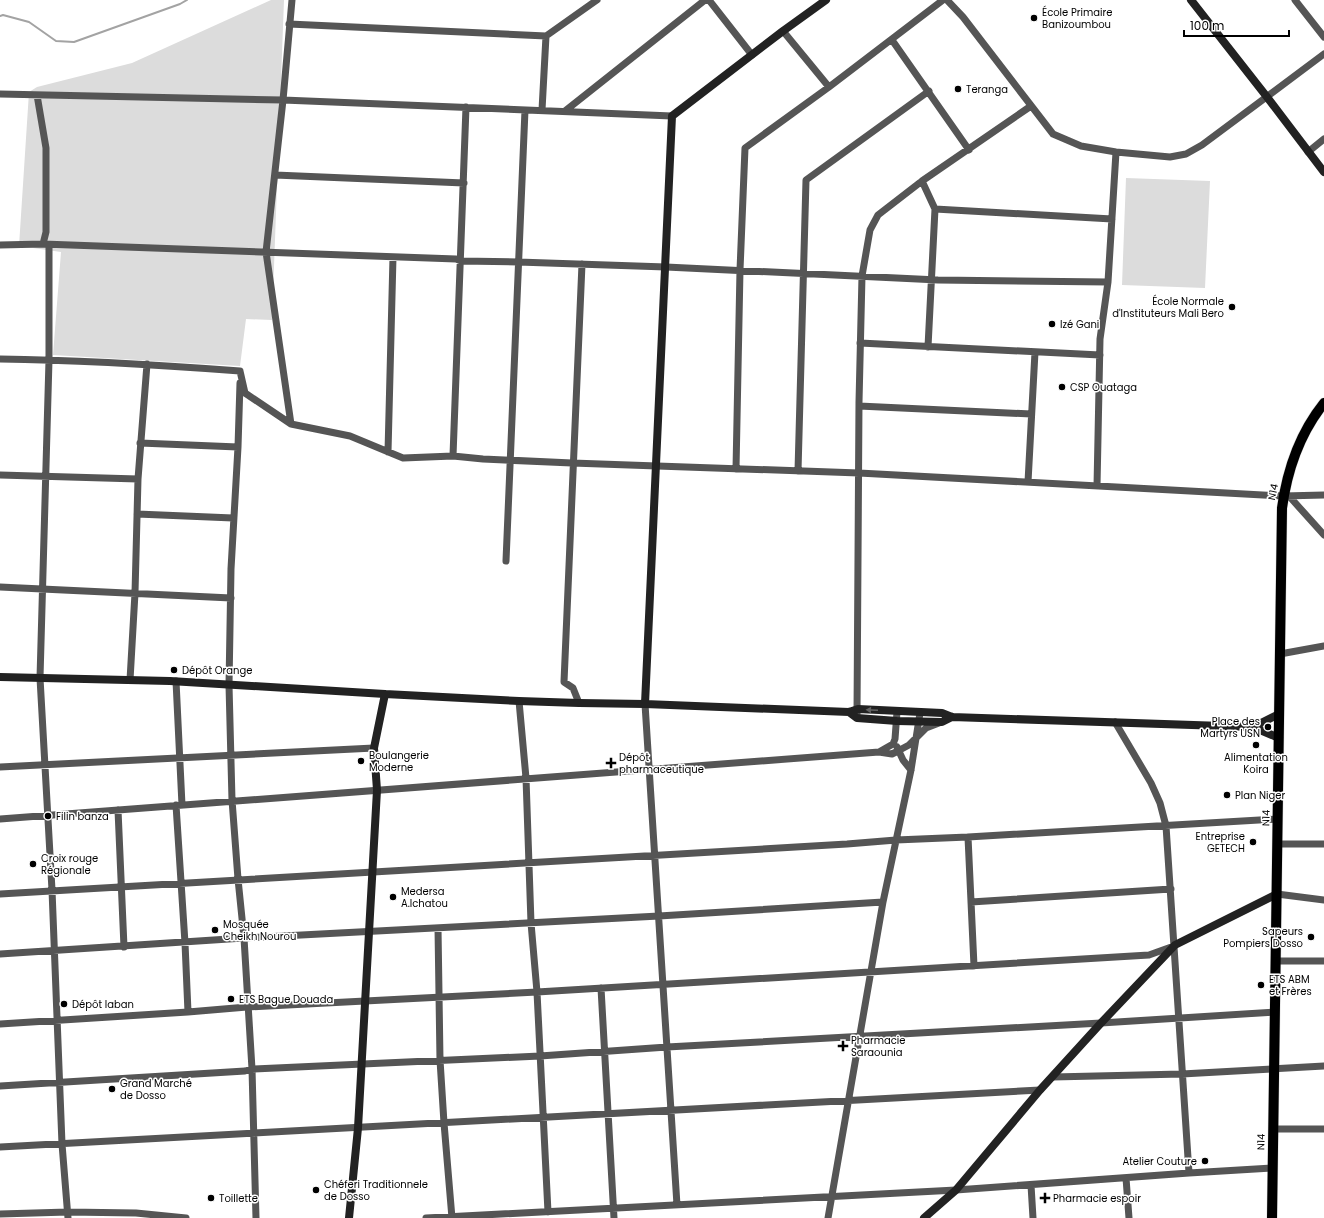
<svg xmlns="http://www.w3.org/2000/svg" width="1324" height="1218" font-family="Poppins,sans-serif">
	<rect width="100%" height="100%" fill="#fff"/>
	<!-- green -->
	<path fill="#dcdcdc" d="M271,0h13l-12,320 -26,-1 -6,47 -187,-11 8,-103 -42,-6 10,-154 8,-5 95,-24z
		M1126,178l84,3 -5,107 -83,-3z"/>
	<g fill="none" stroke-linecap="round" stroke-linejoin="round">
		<!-- stream -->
		<path stroke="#a3a3a3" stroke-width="2" d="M0,16l3,-1 26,7 27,19 18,1 106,-38 7,-4"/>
		<defs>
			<path id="primary" d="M1272,1218l10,-710c5,-37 18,-75 42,-105"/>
		</defs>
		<!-- primary casing -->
		<use href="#primary" stroke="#dbdbdb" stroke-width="11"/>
		<!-- street -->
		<path stroke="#555" stroke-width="7" d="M709,0l43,55
			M947,0l16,17 90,117 28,12 35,6 54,5 16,-3 16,-9 122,-91
			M1295,0l29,37
			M289,24l257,12 51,-36
			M783,31l46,56
			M892,40l77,110
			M0,94l283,6 389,16
			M37,95l9,53v84l-3,12
			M542,110l4,-74
			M565,111l140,-111
			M1308,152l16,-13
			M275,175l189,8
			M922,181l13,28 177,10
			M0,245l43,-1 413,15 5,2 57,1 148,5 272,13 170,2
			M49,245v115l-9,318 12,212 10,254 6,74
			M860,343l240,12
			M928,347l7,-138
			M0,359c80,1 160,6 240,12
			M240,371l5,22 46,31 59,12 53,22 50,-2 30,3 89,4 287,10 424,23 41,-1
			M240,383l-2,64 -7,122 -2,116 3,115 6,79 6,59 8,131 4,149
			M859,406l172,8
			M291,424l-25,-172 17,-152 9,-100
			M140,443l98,4
			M388,452l5,-195
			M453,456l13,-349
			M736,469l4,-199 5,-122 84,-61 114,-87
			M798,471l8,-291 123,-89
			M0,475l138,4
			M1028,482l7,-130
			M1097,486l3,-147 8,-57 8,-130
			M1289,496l35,39
			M137,514l96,4
			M506,561l19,-451
			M0,587l231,11
			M1280,654l44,-8
			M130,680l5,-87 3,-114 9,-115
			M176,681l6,124
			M519,701l7,77 5,145 6,69 11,220
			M579,703l-6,-15 -9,-6 18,-418
			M645,704l32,501
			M857,714l2,-312 3,-126 8,-46 8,-15 44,-34 109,-75
			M1115,722l36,61 9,20 6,23 23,347
			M897,747l6,13 8,10
			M879,752l14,-8 2,-5 2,-27
			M0,767l374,-19
			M176,805l9,138 3,69
			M118,810l6,137
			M0,819l879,-67 13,2 4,-2 13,-7 17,-17 13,-5
			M968,837l6,129
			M1277,844h47
			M0,894l847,-50 49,-4 72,-3 310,-18
			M1277,894l47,6
			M971,902l200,-13
			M438,928l2,132 4,63 8,95
			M0,954l244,-16 415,-22 224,-14
			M1276,961h48
			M601,988l13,230
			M0,1024l188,-12 59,-5 290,-15 612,-37 25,-9
			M1053,1077l129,-3 142,-8
			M0,1086l245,-15 7,-2 288,-13 127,-9 434,-24 174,-11
			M1273,1129h51
			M0,1147l1040,-57
			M1126,1178l3,40
			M1031,1185l2,33
			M0,1214l68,-2 68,1 50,5
			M426,1218l530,-28 233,-17 84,-5
			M828,1218l55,-316 28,-132 9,-57"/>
		<!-- secondary -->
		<path stroke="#222" stroke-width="8" d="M1191,0l76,97 57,75
			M0,677l170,4 215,13 134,7 60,2 66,1 204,8 9,-3 84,4 10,4 301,10 26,11
			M645,704l27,-588 111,-85 43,-31
			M849,712l8,6 40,3 45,1 10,-5
			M1253,727l26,-13
			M349,1218l9,-90 19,-338 -3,-42 11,-54
			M924,1218l32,-28 84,-100 61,-67 74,-78 102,-51"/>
		<!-- primary -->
		<use href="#primary" stroke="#000" stroke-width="10"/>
	</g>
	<!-- one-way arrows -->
	<defs><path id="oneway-solid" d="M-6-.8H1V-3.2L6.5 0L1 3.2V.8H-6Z"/></defs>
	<use fill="#646464" href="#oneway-solid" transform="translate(872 710) rotate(-177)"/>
	<!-- markers -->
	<g fill="#000" stroke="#fff" stroke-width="1.5">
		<circle cx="1034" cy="18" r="4"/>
		<circle cx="958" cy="89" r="4"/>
		<circle cx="1232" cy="307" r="4"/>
		<circle cx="1052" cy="324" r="4"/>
		<circle cx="1062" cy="387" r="4"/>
		<circle cx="174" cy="670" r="4"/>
		<circle cx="1268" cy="727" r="4"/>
		<circle cx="1256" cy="745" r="4"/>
		<circle cx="361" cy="761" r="4"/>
		<path d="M609 757h4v4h4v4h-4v4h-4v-4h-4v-4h4z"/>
		<circle cx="1227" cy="795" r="4"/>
		<circle cx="48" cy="816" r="4"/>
		<circle cx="1253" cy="842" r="4"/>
		<circle cx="33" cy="864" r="4"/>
		<circle cx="393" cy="897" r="4"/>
		<circle cx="215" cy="930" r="4"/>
		<circle cx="1311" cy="937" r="4"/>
		<circle cx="1261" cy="985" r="4"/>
		<circle cx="231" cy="999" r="4"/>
		<circle cx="64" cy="1004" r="4"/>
		<path d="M841 1040h4v4h4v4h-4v4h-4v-4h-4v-4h4z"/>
		<circle cx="112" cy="1089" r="4"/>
		<circle cx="1205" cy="1161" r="4"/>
		<circle cx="316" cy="1190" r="4"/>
		<circle cx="211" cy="1198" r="4"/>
		<path d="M1043 1192h4v4h4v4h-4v4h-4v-4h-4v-4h4z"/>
	</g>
	<g text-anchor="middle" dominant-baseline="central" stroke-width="3" stroke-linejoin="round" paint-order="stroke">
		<!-- poi labels -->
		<g font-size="10" fill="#000" stroke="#fff" text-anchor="start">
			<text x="1042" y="12">École Primaire<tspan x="1042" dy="12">Banizoumbou</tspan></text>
			<text x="966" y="89">Teranga</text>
			<text x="1224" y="301" text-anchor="end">École Normale<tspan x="1224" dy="12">d'Instituteurs Mali Bero</tspan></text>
			<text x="1060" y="324">Izé Gani</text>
			<text x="1070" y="387">CSP Ouataga</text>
			<text x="182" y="670">Dépôt Orange</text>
			<text x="1260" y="721" text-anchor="end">Place des<tspan x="1260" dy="12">Martyrs USN</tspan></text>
			<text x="369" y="755">Boulangerie<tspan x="369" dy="12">Moderne</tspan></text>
			<text x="619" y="757">Dépôt<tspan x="619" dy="12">pharmaceutique</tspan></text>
			<text x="1256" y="757" text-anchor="middle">Alimentation<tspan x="1256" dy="12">Koira</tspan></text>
			<text x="1235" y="795">Plan Niger</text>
			<text x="56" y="816">Filin banza</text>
			<text x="1245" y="836" text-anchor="end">Entreprise<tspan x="1245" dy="12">GETECH</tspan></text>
			<text x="41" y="858">Croix rouge<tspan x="41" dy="12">Régionale</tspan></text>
			<text x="401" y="891">Medersa<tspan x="401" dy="12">A.Ichatou</tspan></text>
			<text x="223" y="924">Mosquée<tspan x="223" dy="12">Cheikh Nourou</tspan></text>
			<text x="1303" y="931" text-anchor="end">Sapeurs<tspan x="1303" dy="12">Pompiers Dosso</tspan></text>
			<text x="1269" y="979">ETS ABM<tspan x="1269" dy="12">et Frères</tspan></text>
			<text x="239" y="999">ETS Bague Douada</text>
			<text x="72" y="1004">Dépôt laban</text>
			<text x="851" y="1040">Pharmacie<tspan x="851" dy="12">Saraounia</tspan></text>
			<text x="120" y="1083">Grand Marché<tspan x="120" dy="12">de Dosso</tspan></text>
			<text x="1197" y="1161" text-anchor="end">Atelier Couture</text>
			<text x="324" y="1184">Chéferi Traditionnele<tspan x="324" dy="12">de Dosso</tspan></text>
			<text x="219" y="1198">Toillette</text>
			<text x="1053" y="1198">Pharmacie espoir</text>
		</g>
		<!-- street labels -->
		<g font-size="10" fill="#000" stroke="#fff">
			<text transform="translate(1273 492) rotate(-78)">N14</text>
			<text transform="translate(1266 818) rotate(-89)">N14</text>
			<text transform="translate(1261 1142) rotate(-89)">N14</text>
		</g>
	</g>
	<!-- scale -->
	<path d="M1184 30v6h105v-6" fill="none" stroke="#000000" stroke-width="2"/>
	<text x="1190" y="30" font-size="12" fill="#000000" stroke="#ffffff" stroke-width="3" paint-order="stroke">100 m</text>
</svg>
